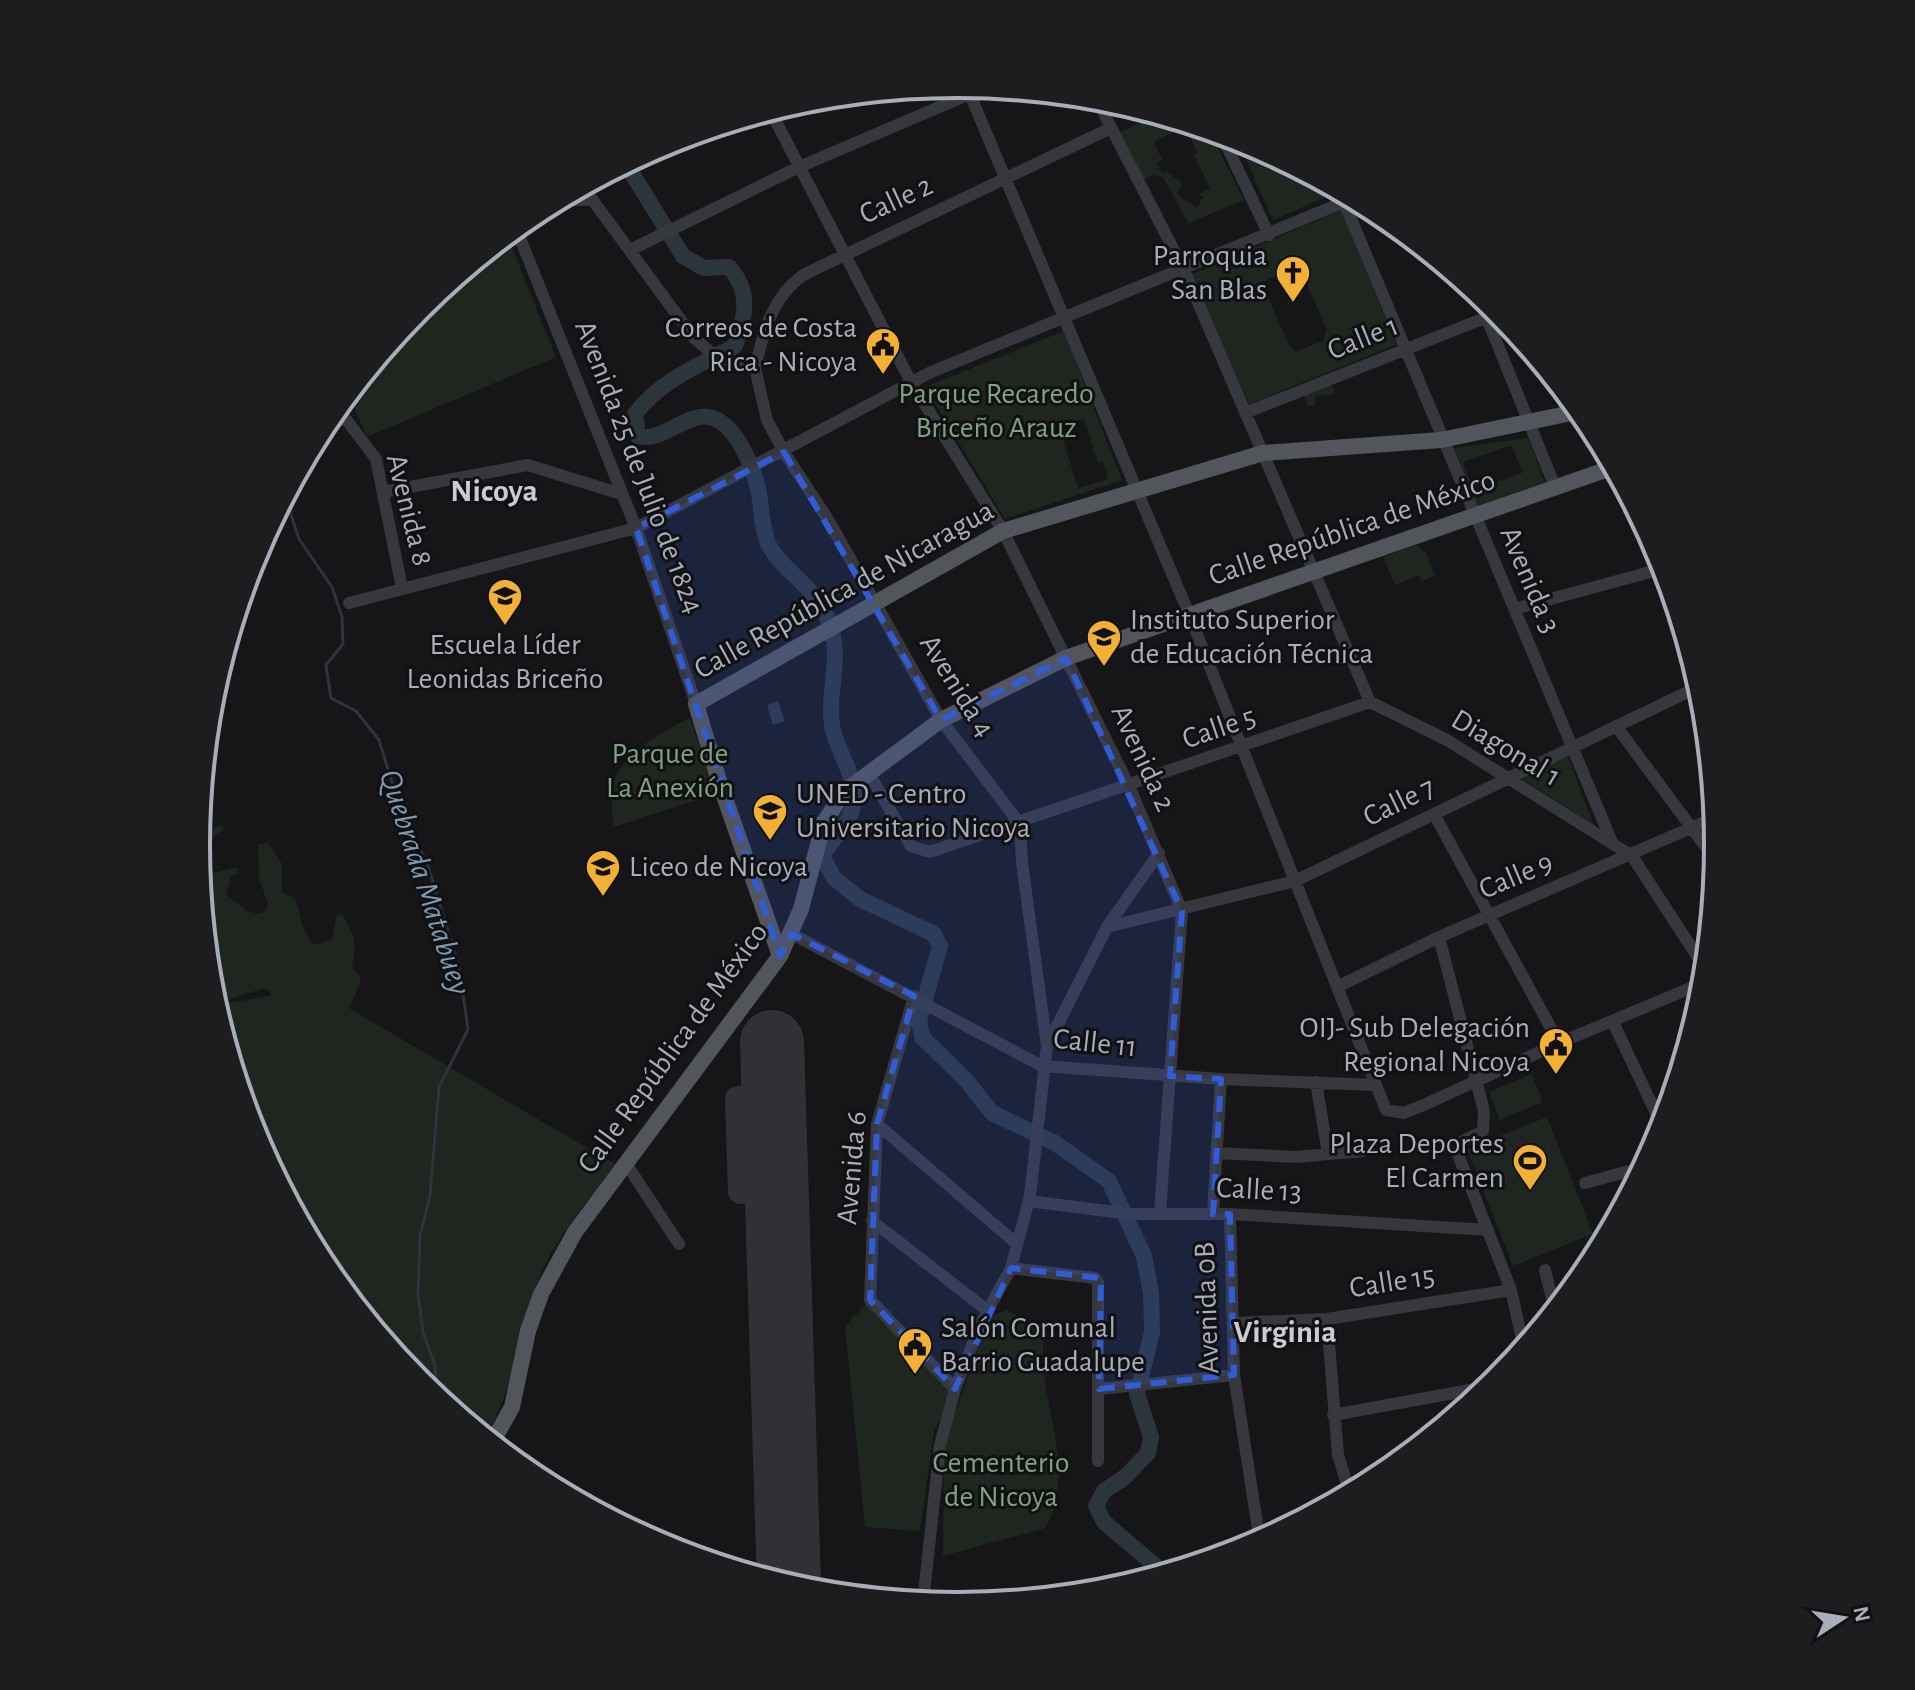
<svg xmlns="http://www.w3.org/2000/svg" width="1915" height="1690" font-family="'Alegreya Sans',sans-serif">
	<rect width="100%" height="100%" fill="#161618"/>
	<!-- green -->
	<path fill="#1e261f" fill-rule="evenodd" d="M1159,115l8,2 -5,2 3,6 5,-1 4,8 -20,10 8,18 -5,3 5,11 5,-3 15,13 -6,10 21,13 6,-10 -4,-3 11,-6 -16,-33 3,-2 -12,-30 24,7 35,70 -56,23 -25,-46 -10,-2 -12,7 -24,-49z
		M1253,144l77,41 3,9 -60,26 -31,-70z
		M1342,210l54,135 -147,59 -59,-129zM1299,266l28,64 -4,11 -26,10 -7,-4 -26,-58 -14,6 -4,-6z
		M507,235l49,122 -189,80 -19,-43 72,-87z
		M1064,331l58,149 -117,39 -80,-132zM1084,419l14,44 5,-1 5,17 -30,9 -19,-62z
		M1331,384l4,10 -20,2v9l-8,1 -3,-12z
		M1528,438l17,44 -67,24 -24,-58zM1512,445l10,28 -49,17 -10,-28z
		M1416,545l10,7 9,24 -13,5 -3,-6 -24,10 -12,-28z
		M690,718l26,76 -103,33c0,-12 -3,-27 -1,-38 5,-33 51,-58 78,-71z
		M1567,754l27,72 -71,-47z
		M223,825v5l-26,19v-14z
		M268,842l14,22v29l13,4 8,31 10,17 19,-6 5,-25 6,2c13,23 13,26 9,51l9,11 -11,31 265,155c-22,31 -49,61 -67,95 -31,56 -29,124 -63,178l-66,-54 -94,-116 -71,-131 -39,-131 56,-9v-3l-6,-5 -51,16 -13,-112 5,-4v-13l31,-8 1,7 -7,3 -5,18 21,16 12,3 7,-3 2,-7 -9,-26 -1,-33z
		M1532,1074l11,28 -43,18 -11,-28z
		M1547,1117l46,117 -80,32 -46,-117z
		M870,1300l85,89 -21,42 -14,100 -55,-4 -20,-201z
		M1006,1310l39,20c-12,68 35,129 1,198l-103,28 1,-112 45,-127z"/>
	<!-- water -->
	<path fill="#2c353c" d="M778,701l7,20 -12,4 -6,-20z"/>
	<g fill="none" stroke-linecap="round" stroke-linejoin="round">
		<!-- stream -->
		<path stroke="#2c353c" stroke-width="3" d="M309,451l-19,61 9,27 33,48 10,30 1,27 -17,21 5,33 25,13 23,29 23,75 25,48 32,104 9,62 -29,58 -9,108 -10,41 -2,58 5,39 12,32 2,32"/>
		<!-- river -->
		<path stroke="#2c353c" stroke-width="16" d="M626,164l57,92 21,12 25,-1c22,24 17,50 6,79 -36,19 -75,35 -100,68l3,22c25,7 50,-26 75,-18 25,9 42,53 46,76 3,15 3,40 11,53 13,23 39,37 52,60 26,48 4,73 10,118 3,24 25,51 22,75 -2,23 -21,37 -32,56l12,22 26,21 74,35 6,12 -21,74 3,17 44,43 26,33 63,30 54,38 35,75 7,37 1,39 -15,62 14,43 -3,16 -23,24 -21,14 -8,15 8,16 61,52"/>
		<!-- taxiway -->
		<path stroke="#303135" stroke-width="26" d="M773,1099h-35l3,92 35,-2"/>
		<!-- runway -->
		<path stroke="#303135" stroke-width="64" d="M772,1042l17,543"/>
		<!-- minor -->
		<path stroke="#37383d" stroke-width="12" d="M966,85l223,529 197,496 18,3 22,-9 133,-61 146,-61
			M1096,98l88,172 186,432
			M770,110l141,272 92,149 126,255 53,125 -22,301
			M1221,134l48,101
			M583,187l111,151 28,24 33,6 12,52 17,32 45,69 112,199 79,104 2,39 25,183 -17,150 -19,72 -30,55 -26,66 -15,56 -17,158
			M1339,190l273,652
			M558,200h35
			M516,228l120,300 60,176
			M632,249l167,-82 187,-80
			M1476,291l79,196
			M755,368c9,-37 16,-69 48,-93l308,-147
			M340,404l5,14 31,41 26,129
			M1245,413l255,-101
			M323,425l22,-7
			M383,492l145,-27 93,29
			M349,603l287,-75 293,-155 425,-175
			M1514,609l151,-41
			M1370,702l77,38 185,116 74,114
			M1616,726l101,136
			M868,772l43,74 19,6 440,-150
			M1434,814l125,229
			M1107,927l188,-46 405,-195
			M792,934l250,132 179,13 155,6
			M1439,937l45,174 -1,20 -20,10 -6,11 54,138 13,58
			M1339,986l100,-49 277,-120
			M914,996l-37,128 -7,176 85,89
			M1613,1022l50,106
			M1047,1046l60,-119 52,-74
			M1316,1082l12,72
			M877,1124l140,120
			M1217,1153l78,4 68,-6
			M625,1162l54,82
			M1585,1183l59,-16
			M1029,1201l101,13h100l258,16
			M1213,1214l8,-135
			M1230,1214l4,161 26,167
			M872,1221l116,90
			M1011,1268l84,10 3,4v179
			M1545,1270l10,41
			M1327,1319l11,136 12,39
			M1234,1323l93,-4 184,-29
			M1099,1389l135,-14
			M1333,1415l159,-29"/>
		<!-- major -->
		<path stroke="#53555c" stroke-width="16" d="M780,956l-60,-172 -24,-80 307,-173 260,-78 178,-13 140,-29
			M492,1443l20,-36 16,-76 13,-37 34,-62 205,-276 21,-47 23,-87 21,-31 96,-71 125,-62 548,-191"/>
	</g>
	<!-- marked area -->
	<path fill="#325cd3" fill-opacity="0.2" stroke="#325cd3" stroke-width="6" stroke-dasharray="16 10" stroke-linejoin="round" d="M784,452l157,268 125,-62 116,253 -12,165 51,3 -8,135h17l4,161 -135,14 2,-111 -90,-10 -56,121 -85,-89 7,-176 37,-128 -122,-62 -12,22 -144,-428z"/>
	<!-- icons -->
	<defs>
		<symbol id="church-pin" viewBox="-11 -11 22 30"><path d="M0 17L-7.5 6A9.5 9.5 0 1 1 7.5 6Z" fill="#f2b134" stroke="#111113"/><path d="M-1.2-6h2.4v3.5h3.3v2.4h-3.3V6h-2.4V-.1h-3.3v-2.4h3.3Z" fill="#111"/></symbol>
		<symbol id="civic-pin" viewBox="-11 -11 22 30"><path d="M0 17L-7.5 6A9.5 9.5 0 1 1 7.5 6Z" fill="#f2b134" stroke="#111113"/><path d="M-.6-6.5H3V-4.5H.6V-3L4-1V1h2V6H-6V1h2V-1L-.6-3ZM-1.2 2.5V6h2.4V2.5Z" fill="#111"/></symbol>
		<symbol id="school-pin" viewBox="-11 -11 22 30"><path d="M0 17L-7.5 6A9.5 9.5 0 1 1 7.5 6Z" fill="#f2b134" stroke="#111113"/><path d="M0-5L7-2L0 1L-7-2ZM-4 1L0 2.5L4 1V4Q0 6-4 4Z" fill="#111"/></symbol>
		<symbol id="university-pin" viewBox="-11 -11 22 30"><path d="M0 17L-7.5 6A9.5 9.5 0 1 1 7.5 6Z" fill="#f2b134" stroke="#111113"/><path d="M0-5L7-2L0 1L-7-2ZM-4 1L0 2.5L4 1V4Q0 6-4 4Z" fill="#111"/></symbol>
		<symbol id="stadium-pin" viewBox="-11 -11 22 30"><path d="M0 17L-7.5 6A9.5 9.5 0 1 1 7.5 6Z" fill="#f2b134" stroke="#111113"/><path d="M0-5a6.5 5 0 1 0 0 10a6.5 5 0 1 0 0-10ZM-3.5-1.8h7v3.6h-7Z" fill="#111"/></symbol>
	</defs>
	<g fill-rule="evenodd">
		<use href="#church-pin" x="1273" y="253" width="40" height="54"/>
		<use href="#civic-pin" x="863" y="325" width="40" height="54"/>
		<use href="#school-pin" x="485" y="576" width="40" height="54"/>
		<use href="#university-pin" x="1084" y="617" width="40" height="54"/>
		<use href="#university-pin" x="750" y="791" width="40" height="54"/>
		<use href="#school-pin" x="583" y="847" width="40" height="54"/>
		<use href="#civic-pin" x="1536" y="1025" width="40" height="54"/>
		<use href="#stadium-pin" x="1510" y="1141" width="40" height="54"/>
		<use href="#civic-pin" x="895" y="1325" width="40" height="54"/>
	</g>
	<g text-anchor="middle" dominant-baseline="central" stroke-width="6" stroke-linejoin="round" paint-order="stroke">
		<!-- street labels -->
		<g font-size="30" fill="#a8adb8" stroke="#111113">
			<text transform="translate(896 200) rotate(-25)">Calle 2</text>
			<text transform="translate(1363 338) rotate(-22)">Calle 1</text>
			<text transform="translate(639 467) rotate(69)">Avenida 25 de Julio de 1824</text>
			<text transform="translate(409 510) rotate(76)">Avenida 8</text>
			<text transform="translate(1352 528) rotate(-19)">Calle República de México</text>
			<text transform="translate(1530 580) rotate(67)">Avenida 3</text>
			<text transform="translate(844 590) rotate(-29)">Calle República de Nicaragua</text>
			<text transform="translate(957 686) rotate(58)">Avenida 4</text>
			<text transform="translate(1219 728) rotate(-19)">Calle 5</text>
			<text transform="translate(1506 748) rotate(31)">Diagonal 1</text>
			<text transform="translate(1143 758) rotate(65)">Avenida 2</text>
			<text transform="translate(1399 802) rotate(-26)">Calle 7</text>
			<text transform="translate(1516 876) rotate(-23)">Calle 9</text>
			<text transform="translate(1095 1043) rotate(6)">Calle 11</text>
			<text transform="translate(673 1048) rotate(-54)">Calle República de México</text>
			<text transform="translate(852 1168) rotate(-85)">Avenida 6</text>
			<text transform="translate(1259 1190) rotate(3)">Calle 13</text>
			<text transform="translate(1392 1282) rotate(-9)">Calle 15</text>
			<text transform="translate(1207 1308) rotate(-92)">Avenida 0B</text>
		</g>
		<!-- poi labels -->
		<g font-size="30" fill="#a8adb8" stroke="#111113" text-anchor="end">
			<text x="1267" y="256">Parroquia<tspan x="1267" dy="34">San Blas</tspan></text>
			<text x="857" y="328">Correos de Costa<tspan x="857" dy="34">Rica - Nicoya</tspan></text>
			<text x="1130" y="620" text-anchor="start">Instituto Superior<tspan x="1130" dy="34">de Educación Técnica</tspan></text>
			<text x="505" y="645" text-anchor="middle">Escuela Líder<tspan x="505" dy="34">Leonidas Briceño</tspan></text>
			<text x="796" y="794" text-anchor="start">UNED - Centro<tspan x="796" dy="34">Universitario Nicoya</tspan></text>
			<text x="629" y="867" text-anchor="start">Liceo de Nicoya</text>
			<text x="1530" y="1028">OIJ- Sub Delegación<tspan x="1530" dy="34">Regional Nicoya</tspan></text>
			<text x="1504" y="1144">Plaza Deportes<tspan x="1504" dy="34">El Carmen</tspan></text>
			<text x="941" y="1328" text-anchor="start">Salón Comunal<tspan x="941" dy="34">Barrio Guadalupe</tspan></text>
		</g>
		<!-- park labels -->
		<g font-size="30" fill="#7fa381" stroke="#111113">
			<text x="996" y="394">Parque Recaredo<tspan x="996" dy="34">Briceño Arauz</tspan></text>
			<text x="670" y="754">Parque de<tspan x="670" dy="34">La Anexión</tspan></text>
			<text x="1001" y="1463">Cementerio<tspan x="1001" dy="34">de Nicoya</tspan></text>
		</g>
		<!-- neighbourhood labels -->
		<g font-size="32" font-weight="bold" fill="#c9ccd4" stroke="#111113">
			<text x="494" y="491">Nicoya</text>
			<text x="1285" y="1332">Virginia</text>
		</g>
		<!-- water labels -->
		<g font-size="32" font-style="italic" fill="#7f9bb3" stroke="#111113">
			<text transform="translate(425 882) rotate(72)">Quebrada Matabuey</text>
		</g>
	</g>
	<!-- crop -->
	<path d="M0 0H1915V1690H0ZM210 845a747 747 0 1 1 1494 0a747 747 0 1 1-1494 0Z" fill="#1d1d20" fill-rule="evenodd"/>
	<path fill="none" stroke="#a8adb8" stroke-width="4" d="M210 845a747 747 0 1 1 1494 0a747 747 0 1 1-1494 0Z"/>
	<!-- north arrow -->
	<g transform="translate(1843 1618) rotate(78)" stroke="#111113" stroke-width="6" paint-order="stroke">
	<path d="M0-6L14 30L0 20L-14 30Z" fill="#a8adb8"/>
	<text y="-12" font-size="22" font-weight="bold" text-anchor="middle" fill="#a8adb8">N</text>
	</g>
</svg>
